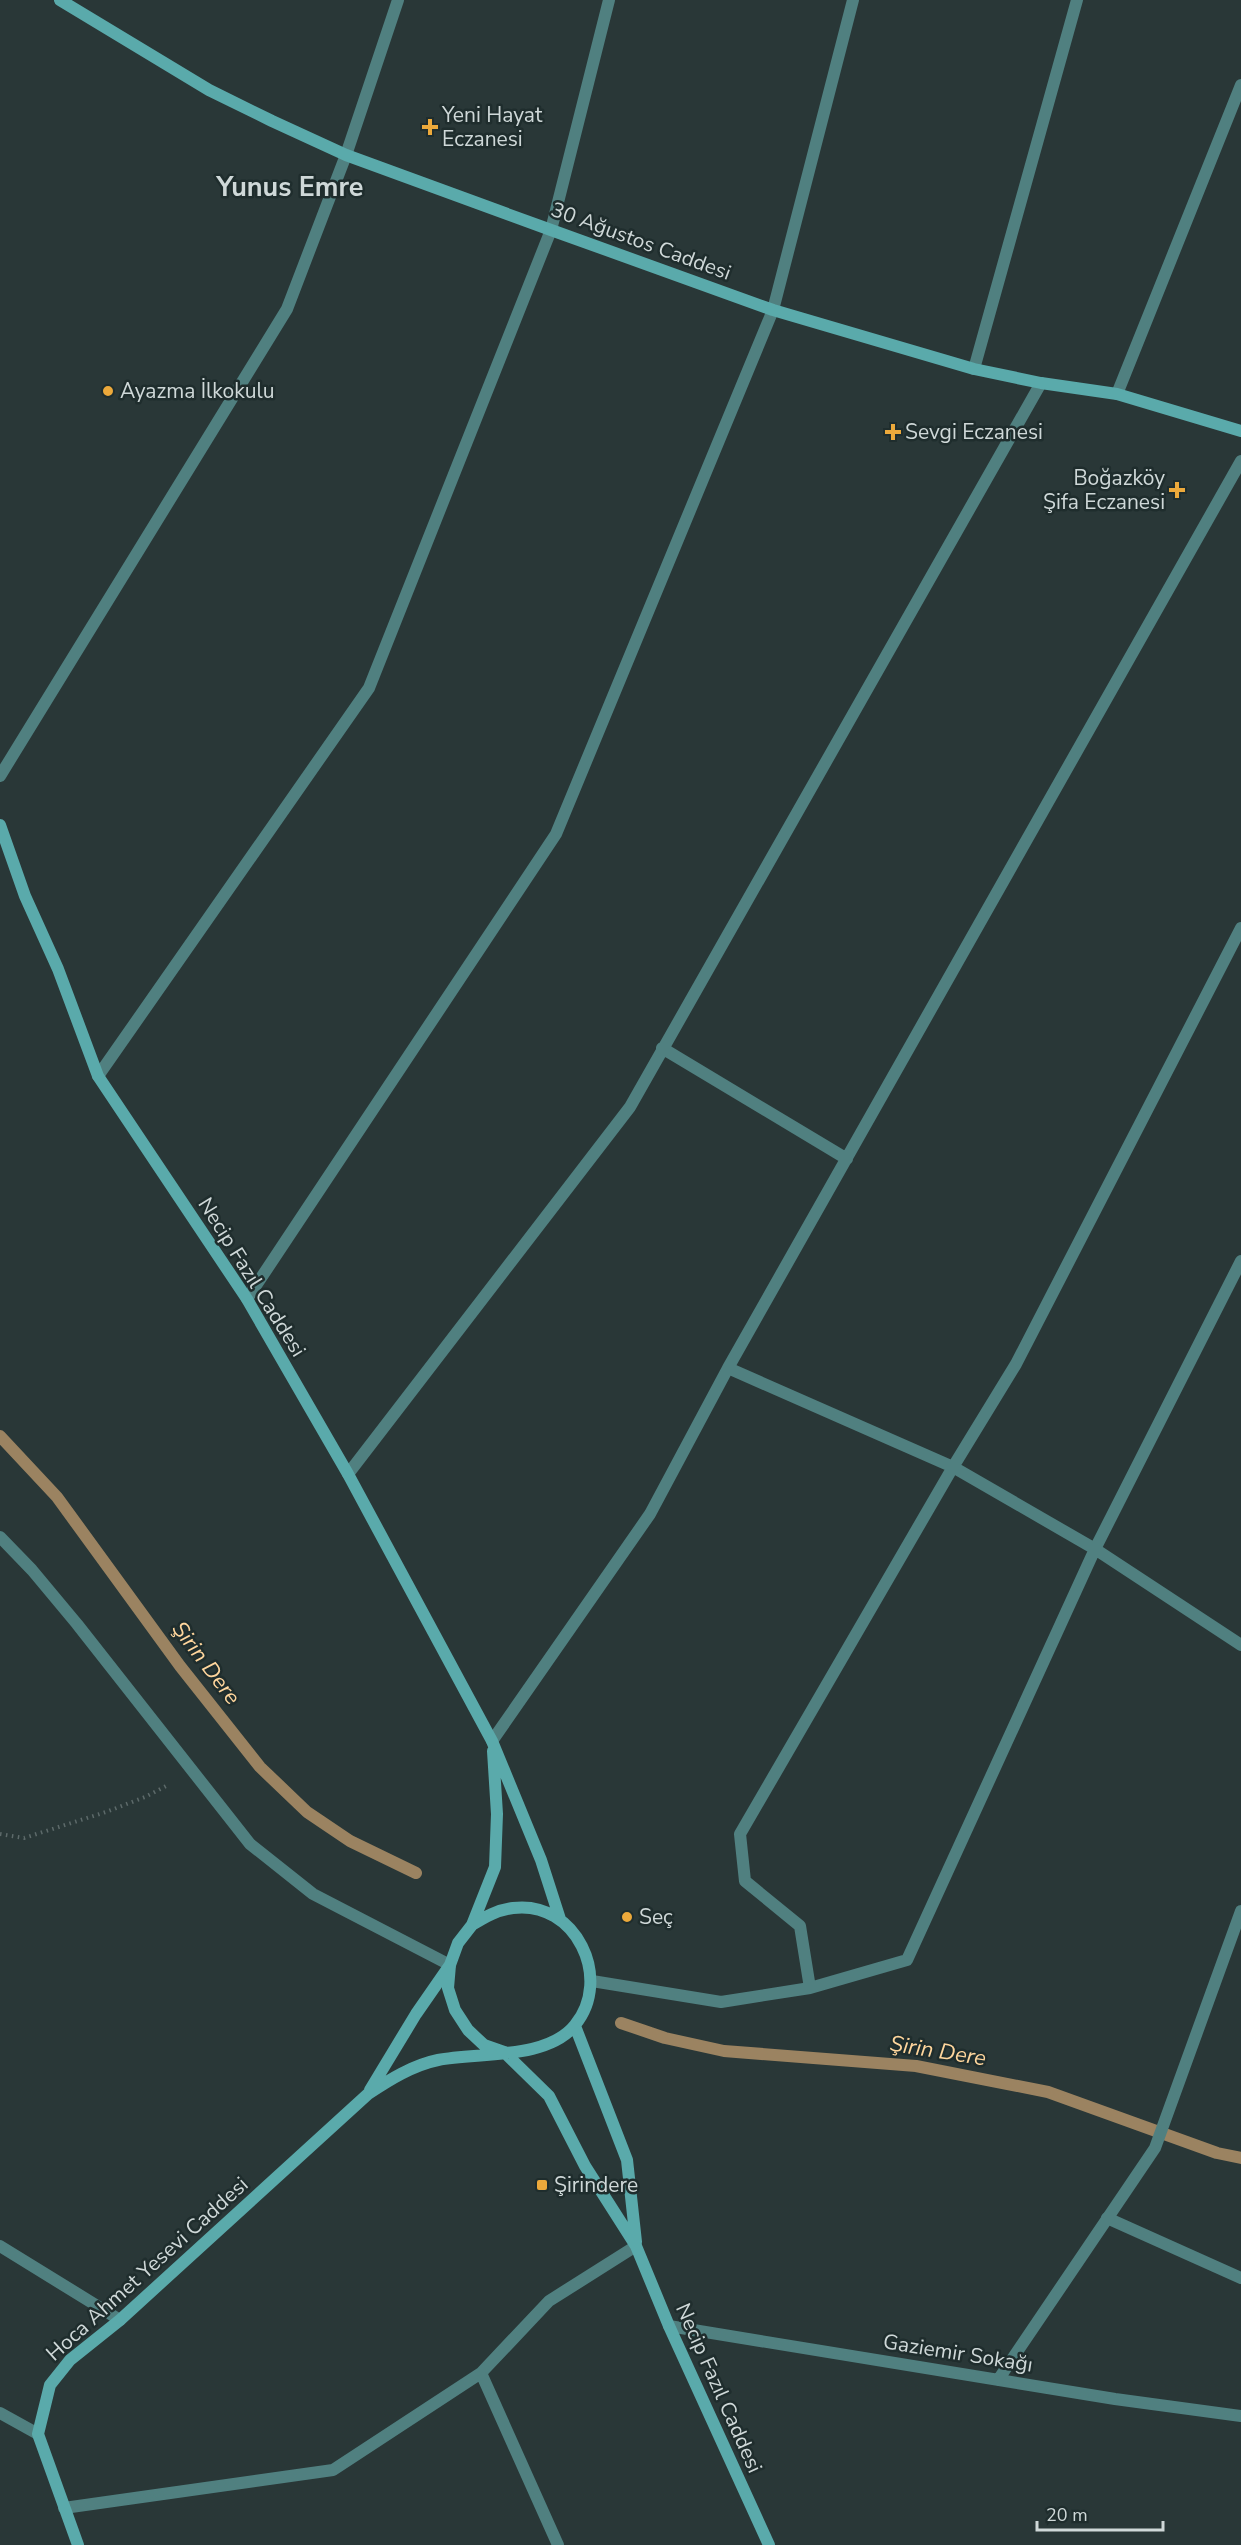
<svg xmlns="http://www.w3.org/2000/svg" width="1241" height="2545" font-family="'Nunito Sans',sans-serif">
	<rect width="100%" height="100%" fill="#293737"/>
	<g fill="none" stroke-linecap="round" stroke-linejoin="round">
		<!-- stream -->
		<path stroke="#9b8361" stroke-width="12" d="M0,1436l57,61 123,169 80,101 47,45 43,29 66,32
			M621,2023l44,15 59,13 192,15 132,26 169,61 24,5"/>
		<!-- path -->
		<path stroke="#5d6a6a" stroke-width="4" stroke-dasharray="1.5 4.5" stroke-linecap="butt" d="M0,1834l24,4 82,-26 39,-15 23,-12"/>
		<!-- service -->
		<path stroke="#508080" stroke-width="12" d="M1107,2218l134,60"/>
		<!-- minor -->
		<path stroke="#508080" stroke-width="12" d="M974,369l103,-369
			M1117,394l124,-309
			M0,776l287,-467 59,-154 52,-155
			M662,1048l185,111
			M98,1076l271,-388 182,-458 58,-230
			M247,1299l309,-465 217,-524 80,-310
			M728,1368l225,99 142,82 146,96
			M348,1474l282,-367 411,-724
			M0,1537l32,33 45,54 173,220 63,50 137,71
			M492,1741l158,-227 78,-146 513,-907
			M592,1981l129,21 89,-14 97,-28 188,-411 146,-288
			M810,1988l-10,-62 -55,-45 -5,-47 213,-367 63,-103 225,-436
			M0,2246l120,74
			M669,2326l446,73 126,17
			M481,2373l77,172
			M998,2380l157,-232 86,-237
			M0,2413l38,21
			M64,2508l269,-38 148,-97 68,-72 87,-55"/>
		<!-- secondary -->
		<path stroke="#5aaaab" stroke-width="12" d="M60,0l149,90 63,31 74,34 205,75 222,80 201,59 67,14 76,11 124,37
			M0,825l25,71 33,73 40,107 149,223 101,175 144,267 49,119 19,59
			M450,1965l-2,23 7,22 13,20 16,15 20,7 45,44 36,70 51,80 33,80 100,219
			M575,2026l52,134 9,82
			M370,2090l46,-76 34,-49 8,-22 14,-18 23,-58 2,-53 -4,-63
			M78,2545l-40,-111 12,-49 20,-25 50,-40 248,-226c21,-14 45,-29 70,-34 41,-8 109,0 137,-35 38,-46 1,-125 -62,-117 -16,2 -28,9 -41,17"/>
	</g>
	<!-- markers -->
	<g fill="#eca93b" stroke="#1f2d2d" stroke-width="2">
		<path d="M427 118h6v6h6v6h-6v6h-6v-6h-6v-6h6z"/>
		<circle cx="108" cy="391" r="6"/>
		<path d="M890 423h6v6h6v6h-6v6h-6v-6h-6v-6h6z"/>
		<path d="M1174 481h6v6h6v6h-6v6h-6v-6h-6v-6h6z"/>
		<circle cx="627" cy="1917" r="6"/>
		<rect x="536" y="2179" width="12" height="12" rx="3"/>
	</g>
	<g text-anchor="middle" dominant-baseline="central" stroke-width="5" stroke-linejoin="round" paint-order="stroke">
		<!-- poi labels -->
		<g font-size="21" fill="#cfd8d8" stroke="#1f2d2d" text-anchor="start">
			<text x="442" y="115">Yeni Hayat<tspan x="442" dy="24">Eczanesi</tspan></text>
			<text x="120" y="391">Ayazma İlkokulu</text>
			<text x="905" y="432">Sevgi Eczanesi</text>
			<text x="1165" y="478" text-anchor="end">Boğazköy<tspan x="1165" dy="24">Şifa Eczanesi</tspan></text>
			<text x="639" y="1917">Seç</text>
			<text x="554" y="2185">Şirindere</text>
		</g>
		<!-- street labels -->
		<g font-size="21" fill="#cfd8d8" stroke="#1f2d2d">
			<text transform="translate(641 241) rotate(20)">30 Ağustos Caddesi</text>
			<text transform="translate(252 1277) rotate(58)">Necip Fazıl Caddesi</text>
			<text transform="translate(147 2269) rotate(-42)">Hoca Ahmet Yesevi Caddesi</text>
			<text transform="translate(958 2353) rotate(9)">Gaziemir Sokağı</text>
			<text transform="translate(719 2388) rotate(66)">Necip Fazıl Caddesi</text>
		</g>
		<!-- water labels -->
		<g font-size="22" font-style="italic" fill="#ffd69d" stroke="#1f2d2d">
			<text transform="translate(206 1663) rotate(53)">Şirin Dere</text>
			<text transform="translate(938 2051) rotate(9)">Şirin Dere</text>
		</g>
		<!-- district labels -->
		<g font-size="27" font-weight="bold" fill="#cfd8d8" stroke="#1f2d2d">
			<text x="290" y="187">Yunus Emre</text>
		</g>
	</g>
	<!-- scale -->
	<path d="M1037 2521v9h126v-9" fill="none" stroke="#cfd8d8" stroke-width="3"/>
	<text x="1046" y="2521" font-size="18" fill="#cfd8d8" stroke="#1f2d2d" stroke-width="4.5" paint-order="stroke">20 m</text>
</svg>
